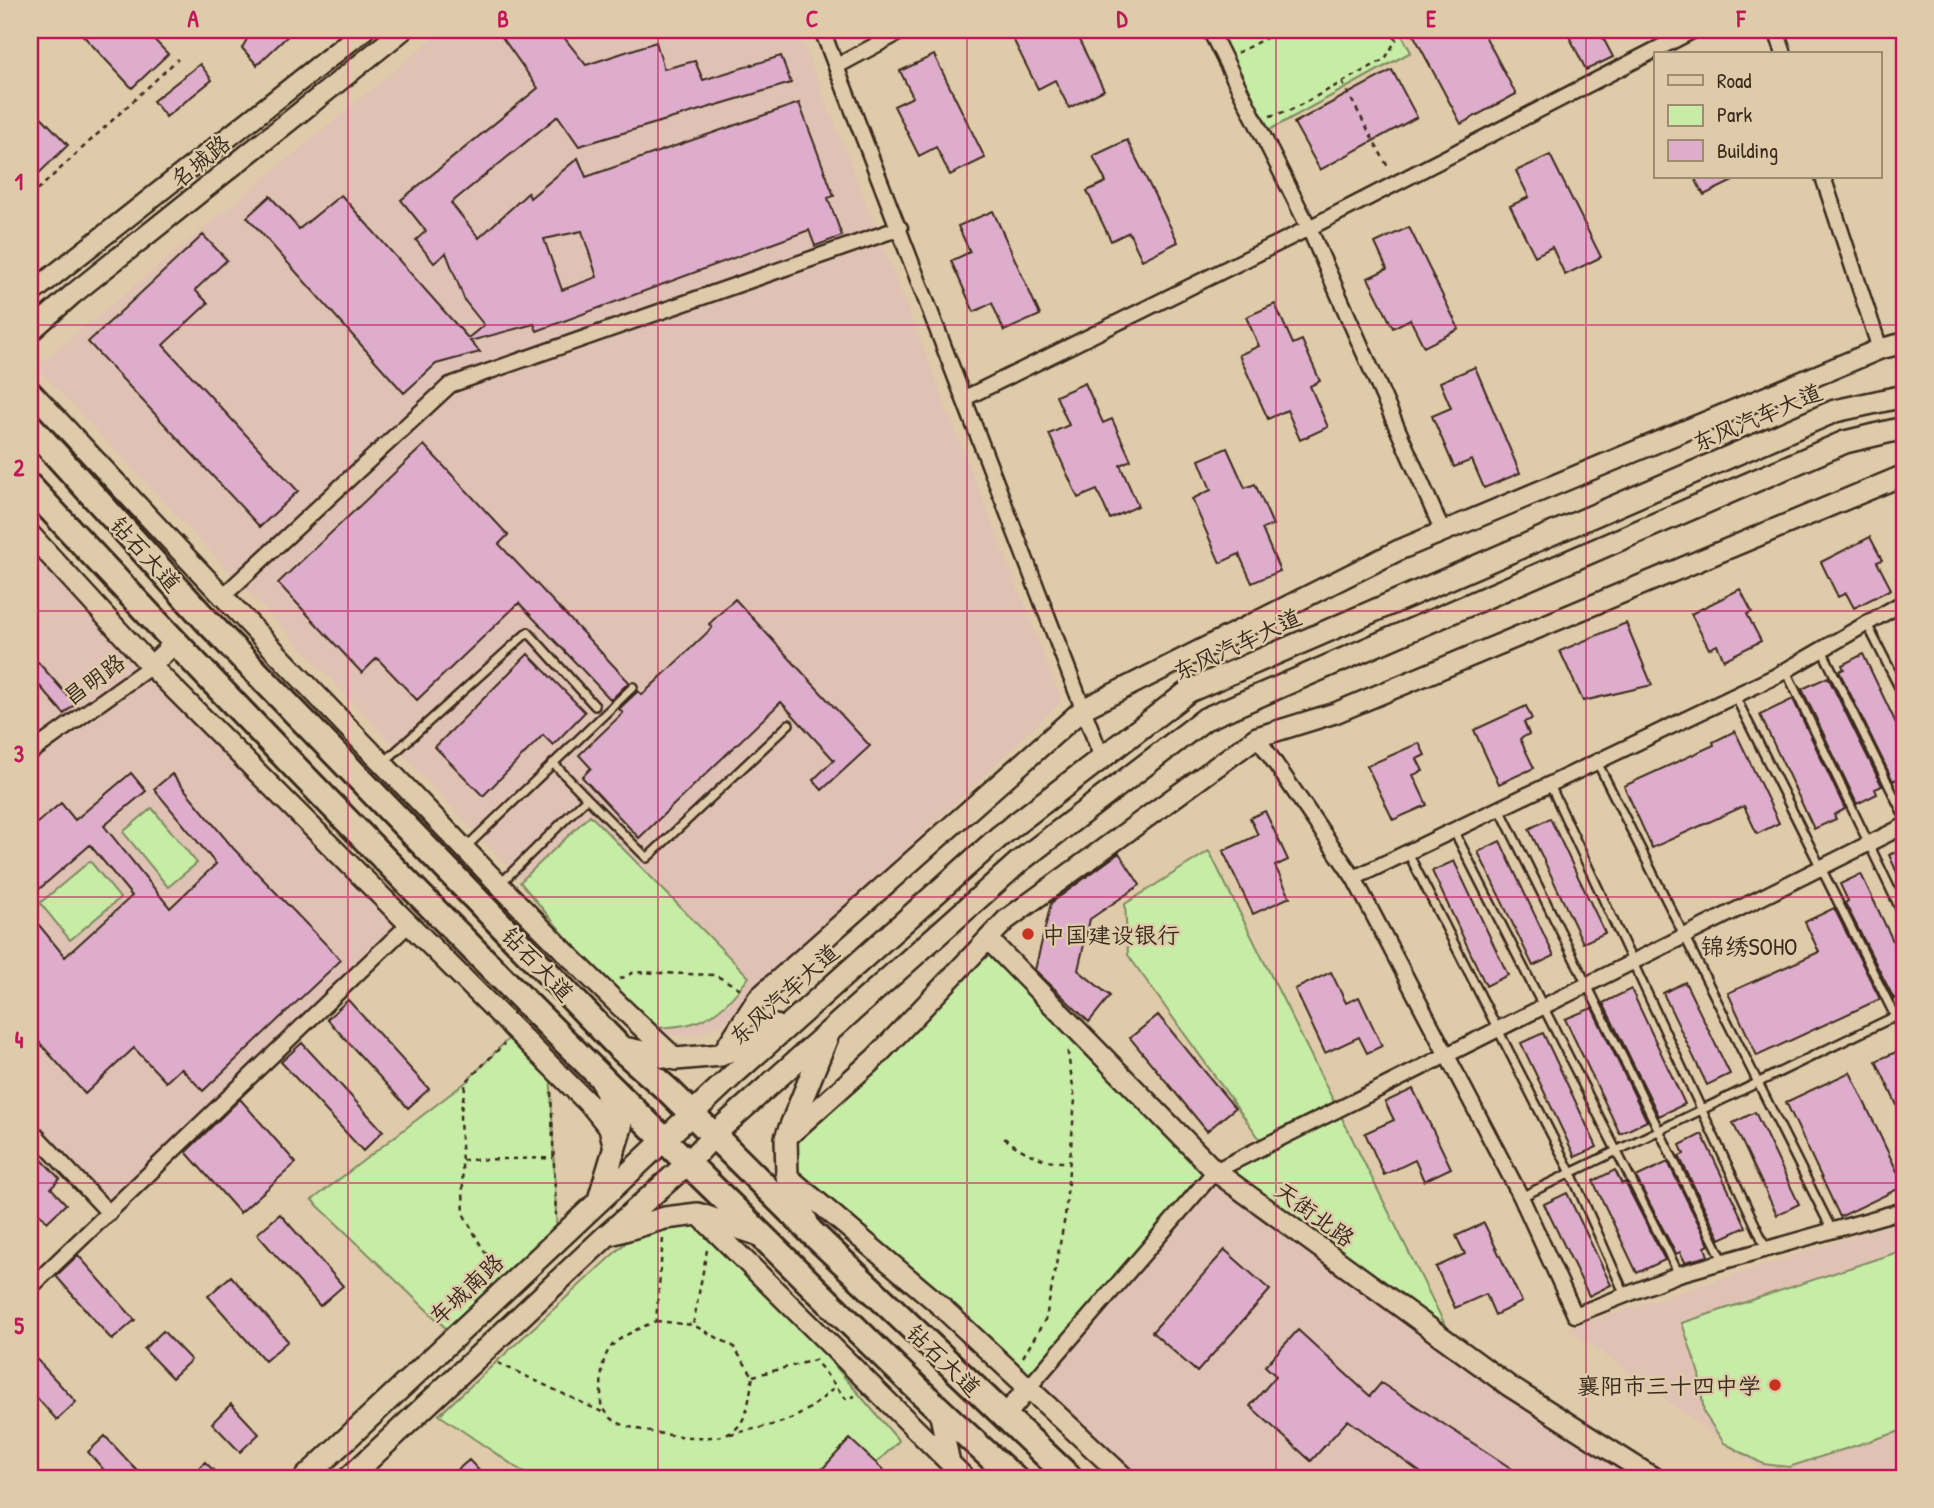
<svg xmlns="http://www.w3.org/2000/svg" width="1934" height="1508" font-family="'Patrick Hand','LXGW WenKai TC',sans-serif">
	<rect width="100%" height="100%" fill="#dfcbaa"/>
	<filter id="ink" filterUnits="userSpaceOnUse"><feTurbulence type="fractalNoise" baseFrequency=".0143" numOctaves="2"/><feDisplacementMap in="SourceGraphic" scale="14" xChannelSelector="R" yChannelSelector="G"/><feConvolveMatrix kernelMatrix="1 2 1 2 8 2 1 2 1" color-interpolation-filters="sRGB"/></filter>
	<g filter="url(#ink)">
		<!-- built -->
		<path fill="#dfc2b4" d="M443,30h355l264,671 -339,323 -33,13 -29,-2 -153,-168 -472,-500z
			M30,545l367,383 -289,273 -78,-82z
			M1215,1171l439,307h-529l-96,-91z
			M1904,1220v258h-132l-204,-150z"/>
		<!-- green -->
		<path fill="#c6eca6" stroke="#808b62" stroke-width="2" d="M1210,30h189l12,22 -149,82z
			M152,808l45,55 -29,24 -45,-55z
			M590,815l159,162c-35,46 -50,49 -106,52l-123,-147z
			M1209,851l247,496 -241,-176 -186,216 -242,-211 -1,-38 202,-199 227,231 49,-25 -136,-190 -3,-51z
			M90,861l30,37 -50,42 -30,-37z
			M516,1031l34,33 7,175 -103,97 -142,-136 154,-118z
			M698,1214l32,29 169,198 -28,27 -31,10h-308l-93,-63 207,-191z
			M1904,1250v180l-115,37 -26,-3 -39,-21 -20,-30 -5,-39 -17,-51z"/>
		<!-- building -->
		<path fill="#deadcb" stroke="#3b2a1e" stroke-width="2" fill-rule="evenodd" d="M78,30h67l23,24 -36,34z
			M252,30h42l-37,35 -15,-17z
			M497,30h61l28,35 70,-23 8,27 31,-8 8,19 78,-24 10,27 -212,63 -21,-30 -107,87 28,35 49,-45 2,5 48,-40 8,19 213,-74 35,93 -6,2 14,38 -27,10 -6,-16 -272,101 -3,-7 -64,17 10,11 -44,12 -32,29 -157,-176 23,-21 29,33 42,-34 127,143 16,-13 -19,-24 -19,-48 -12,10 -18,-23 10,-9 -25,-31 137,-112zM582,231l15,46 -35,13 -18,-51z
			M1031,30h43l30,60 -35,18 -14,-28 -17,9 -25,-50z
			M1411,30h71l34,64 -55,30z
			M1566,30h33l14,27 -27,13z
			M934,55l51,103 -35,17 -14,-28 -17,9 -25,-50 19,-9 -13,-26z
			M200,64l12,16 -46,37 -13,-16z
			M1392,70l25,47 -97,53 -26,-47z
			M30,105l38,40 -38,37z
			M1127,140l51,102 -36,18 -13,-28 -18,9 -24,-50 19,-9 -13,-26z
			M1550,155l51,102 -36,18 -13,-28 -17,9 -25,-50 19,-9 -13,-26z
			M1694,177h47l-37,18z
			M993,211l47,104 -36,16 -12,-28 -18,9 -23,-51 19,-9 -12,-26z
			M1409,227l50,102 -35,18 -14,-28 -17,9 -25,-50 19,-9 -12,-26z
			M203,235l24,25 -32,30 13,13 -45,42 135,146 -38,36 -172,-185z
			M1275,304l18,40 9,-4 18,41 -10,5 18,41 -28,13 -13,-30 -19,9 -29,-64 20,-9 -13,-29z
			M1475,367l45,106 -36,15 -12,-28 -18,7 -22,-51 19,-8 -11,-26z
			M1085,383l18,40 9,-4 19,41 -11,5 18,41 -28,13 -13,-29 -19,8 -29,-64 20,-9 -13,-29z
			M424,445l84,90 -9,9 130,138 -18,18 -92,-97 -102,97 -40,-42 -15,15 -84,-90z
			M1227,448l18,40 10,-4 18,41 -11,4 18,42 -28,12 -13,-29 -19,9 -28,-64 19,-9 -12,-30z
			M1870,537l12,23 -5,2 14,27 -37,19 -8,-15 -8,4 -17,-35z
			M1740,589l12,23 -5,2 14,27 -37,19 -7,-15 -8,4 -18,-35z
			M735,599l135,147 -48,44 -9,-10 21,-20 -53,-58 -142,136 -57,-61 9,-9 -12,-13 44,-42 -4,-4 19,-18 4,4 70,-67 -3,-4z
			M1626,623l26,62 -69,16 -23,-50z
			M30,653l45,51 -11,10 -34,-39z
			M528,654l57,58 -32,33 -10,-10 -60,61 -48,-49z
			M1863,654l41,86v35l-11,6 -54,-110 5,-2 -2,-4z
			M1828,677l54,109 -7,3 2,5 -20,10 -55,-115z
			M1793,699l52,110 -11,6 2,4 -22,10 -54,-114z
			M1526,706l6,13 -8,3 5,12 -9,5 14,29 -35,16 -25,-54z
			M1735,731l44,92 -22,11 -13,-28 -92,42 -28,-62 90,-41 -1,-3z
			M1419,743l6,12 -8,4 6,12 -10,4 14,30 -34,15 -26,-54z
			M131,773l15,18 -42,35 66,82 46,-44 -62,-75 18,-15 61,74 108,112 -138,131 -22,-23 -15,14 -32,-34 -49,46 -55,-62v-118l35,43 67,-61 -42,-51 -60,52v-68l31,-26 14,17z
			M1265,811l23,49 -13,6 15,31 -37,17 -30,-63 35,-16 -8,-17z
			M1550,818l55,115 -22,10 -54,-114z
			M1500,841l54,115 -21,10 -55,-114z
			M1904,847v41l-15,-33z
			M1119,853l21,32 -50,34 -12,51 32,26 -21,26 -54,-52 16,-67z
			M1454,861l54,114 -22,11 -54,-115z
			M1861,874l43,90v30l-10,5 -49,-96 3,-2 -8,-17z
			M1834,908l46,91 -123,57 -29,-63 91,-41 -14,-30z
			M1331,972l15,31 13,-6 23,49 -15,7 -8,-16 -34,16 -30,-64z
			M1685,982l45,92 -23,11 -44,-92z
			M1631,989l54,115 -26,12 -56,-113z
			M348,1000l81,89 -21,19 -81,-89z
			M1592,1008l55,113 -27,13 -55,-115z
			M1158,1015l77,93 -28,23 -77,-93z
			M1543,1033l54,114 -22,10 -54,-114z
			M302,1043l81,88 -20,20 -82,-89z
			M1898,1051l6,13v56l-28,-59z
			M1850,1072l54,114 -64,31 -54,-115z
			M1413,1089l38,79 -27,13 -9,-21 -31,15 -19,-42 29,-13 -9,-18z
			M240,1099l56,64 -56,50 -54,-61z
			M1755,1112l44,92 -22,11 -44,-92z
			M1702,1134l44,93 -26,12 -41,-83 5,-2 -4,-9z
			M30,1147l30,32 -9,9 15,16 -19,18 -17,-19z
			M1668,1162l41,83 -4,2 3,9 -23,6 -5,-10 -4,2 -40,-77z
			M1615,1170l7,14 3,-2 40,78 -28,13 -44,-92z
			M1567,1193l44,92 -22,11 -45,-92z
			M280,1214l63,72 -23,20 -63,-72z
			M1484,1223l38,79 -27,13 -9,-21 -31,14 -19,-41 29,-13 -9,-18z
			M1225,1250l45,40 -73,82 -45,-40z
			M78,1255l57,65 -23,20 -56,-64z
			M231,1276l57,65 -23,20 -57,-65z
			M1298,1330l72,66 11,-13 145,95h-98l-80,-58 -37,41 -61,-55 26,-30 -11,-10z
			M163,1331l28,29 -19,18 -28,-29z
			M30,1352l46,50 -19,18 -20,-22 -7,7z
			M231,1404l28,30 -19,18 -28,-29z
			M105,1436l39,42h-33l-23,-26z
			M850,1439l42,39h-78z
			M469,1460l17,18h-38z
			M205,1462l16,16h-33z"/>
		<g fill="none" stroke-linecap="round" stroke-linejoin="round">
			<defs>
				<path id="lane" d="M1867,624l37,73
					M1822,650l82,166
					M1786,671l118,246
					M1735,696l169,338
					M1597,762l235,468
					M383,763l145,-131 67,74
					M553,763l34,35
					M1550,785l217,465
					M1500,809l224,453
					M1454,831l225,443
					M465,848l168,-161
					M1408,853l163,320 54,122
					M500,884l87,-86 60,60 142,-134
					M1521,1197l383,-185"/>
				<path id="street" d="M822,30l280,728
					M1210,30l99,198 134,304
					M1776,30l8,24
					M837,66l67,-36
					M1823,177l57,172
					M965,398l344,-170 385,-198
					M222,597l228,-212 450,-157
					M1257,737l97,141 167,319 54,118 104,-41 225,-64
					M30,753l121,-87
					M1354,878l422,-202 128,-74
					M30,1129l79,84
					M30,1288l379,-364
					M1029,1387l186,-216 689,-345"/>
				<path id="secondary" d="M30,294l334,-264
					M30,332l43,-38 330,-264
					M30,390c127,137 255,273 385,407 85,89 170,178 261,262
					M30,534l121,132 441,441 17,21 6,24
					M151,666l24,-23
					M988,939l227,232 294,215 145,92
					M721,1055l37,-57 325,-289 316,-159 481,-201 24,-6
					M786,1138l89,-80 131,-138 251,-183 78,-24 569,-238
					M787,1176l147,124 191,178
					M701,1217l264,261
					M939,1411l11,52
					M1003,1418l26,-31"/>
				<path id="primary" d="M619,1047l57,12 45,-4 55,-29
					M600,1196l21,-69 -20,-47
					M809,1227l-22,-51 -1,-38 41,-101
					M611,1234l54,-16 33,-4 62,21
					M305,1478l429,-404 266,-238 189,-145 646,-280 69,-15
					M349,1478l257,-242 82,-73 32,-34 300,-268 185,-142 640,-277 59,-14"/>
				<path id="highway" d="M30,426l175,193 414,428 50,44 142,141 259,246
					M30,487c219,237 446,468 676,694 102,99 201,202 308,297"/>
			</defs>
			<!-- lane casing -->
			<use href="#lane" stroke="#3b2a1e" stroke-width="12"/>
			<!-- street casing -->
			<use href="#street" stroke="#3b2a1e" stroke-width="19"/>
			<!-- secondary casing -->
			<use href="#secondary" stroke="#3b2a1e" stroke-width="24"/>
			<!-- primary casing -->
			<use href="#primary" stroke="#3b2a1e" stroke-width="26"/>
			<!-- highway casing -->
			<use href="#highway" stroke="#3b2a1e" stroke-width="30"/>
			<!-- path -->
			<path stroke="#3b2a1e" stroke-width="2.5" stroke-dasharray="5 5" stroke-linecap="butt" d="M1237,53l44,-23
				M1342,82l47,87
				M1270,116l21,-6 94,-51 11,-19 -6,-10
				M30,197l148,-138
				M620,979l14,-7 81,3 26,14
				M551,1092l5,123
				M1004,1138c20,15 40,25 66,24
				M462,1160l91,-2
				M663,1239l-7,82c-53,23 -55,27 -55,83 4,7 7,12 14,17 17,11 94,22 113,13 21,-9 21,-38 25,-58l-20,-30 -40,-21 14,-75
				M499,1269l-15,-18 -20,-36 -4,-99 6,-34 38,-38
				M656,1321l37,4
				M1023,1357l23,-39 19,-101 10,-117 -8,-53
				M498,1363l108,51
				M753,1376l62,-16 31,39 9,-3
				M730,1434c51,-11 66,-10 105,-47"/>
			<!-- lane -->
			<use href="#lane" stroke="#dfcbaa" stroke-width="7"/>
			<!-- street -->
			<use href="#street" stroke="#dfcbaa" stroke-width="14"/>
			<!-- secondary -->
			<use href="#secondary" stroke="#dfcbaa" stroke-width="19"/>
			<!-- primary -->
			<use href="#primary" stroke="#dfcbaa" stroke-width="21"/>
			<!-- highway -->
			<use href="#highway" stroke="#dfcbaa" stroke-width="24"/>
		</g>
	</g>
	<!-- grid -->
	<path fill="none" stroke="#c2185b" stroke-width="2" stroke-opacity="0.55" d="M348,30v1448M658,30v1448M967,30v1448M1276,30v1448M1586,30v1448M30,325h1874M30,611h1874M30,897h1874M30,1183h1874"/>
	<!-- markers -->
	<g fill="#c8321e" stroke="#dfcbaa" stroke-width="2.5">
		<circle cx="1028" cy="934" r="7"/>
		<circle cx="1775" cy="1385" r="7"/>
	</g>
	<g text-anchor="middle" dominant-baseline="central" stroke-width="5" stroke-linejoin="round" paint-order="stroke">
		<!-- street labels -->
		<g font-size="23" fill="#3b2a1e" stroke="#dfcbaa">
			<text transform="translate(200 161) rotate(-39)">名城路</text>
			<text transform="translate(1757 417) rotate(-23)">东风汽车大道</text>
			<text transform="translate(146 554) rotate(48)">钻石大道</text>
			<text transform="translate(1237 644) rotate(-25)">东风汽车大道</text>
			<text transform="translate(94 679) rotate(-36)">昌明路</text>
			<text transform="translate(538 964) rotate(46)">钻石大道</text>
			<text transform="translate(784 994) rotate(-42)">东风汽车大道</text>
			<text transform="translate(1315 1214) rotate(36)">天街北路</text>
			<text transform="translate(466 1289) rotate(-43)">车城南路</text>
			<text transform="translate(944 1360) rotate(44)">钻石大道</text>
		</g>
		<!-- poi labels -->
		<g font-size="23" fill="#3b2a1e" stroke="#dfcbaa" text-anchor="start">
			<text x="1042" y="934">中国建设银行</text>
			<text x="1761" y="1385" text-anchor="end">襄阳市三十四中学</text>
		</g>
		<!-- neighbourhood labels -->
		<g font-size="24" fill="#3b2a1e" stroke="#dfcbaa">
			<text x="1749" y="946">锦绣SOHO</text>
		</g>
	</g>
	<!-- margin -->
	<rect width="1934" height="1508" fill="none" stroke="#dfcbaa" stroke-width="77"/>
	<!-- legend -->
	<rect x="1654" y="52" width="228" height="126" fill="#dfcbaa" stroke="#9d8b72" stroke-width="2"/>
	<rect x="1668" y="75" width="35" height="10" fill="#dfcbaa" stroke="#9d8b72" stroke-width="2"/>
	<text x="1717" y="88" font-size="21" fill="#3b2a1e">Road</text>
	<rect x="1668" y="105" width="35" height="21" fill="#c6eca6" stroke="#9d8b72" stroke-width="2"/>
	<text x="1717" y="122" font-size="21" fill="#3b2a1e">Park</text>
	<rect x="1668" y="140" width="35" height="21" fill="#deadcb" stroke="#9d8b72" stroke-width="2"/>
	<text x="1717" y="158" font-size="21" fill="#3b2a1e">Building</text>
	<rect x="38" y="38" width="1858" height="1432" fill="none" stroke="#c2185b" stroke-width="2.5"/>
	<g font-size="23" text-anchor="middle" font-weight="bold" fill="#c2185b">
		<text x="193" y="27">A</text>
		<text x="503" y="27">B</text>
		<text x="812" y="27">C</text>
		<text x="1122" y="27">D</text>
		<text x="1431" y="27">E</text>
		<text x="1741" y="27">F</text>
		<text x="19" y="190">1</text>
		<text x="19" y="476">2</text>
		<text x="19" y="762">3</text>
		<text x="19" y="1048">4</text>
		<text x="19" y="1334">5</text>
	</g>
</svg>
